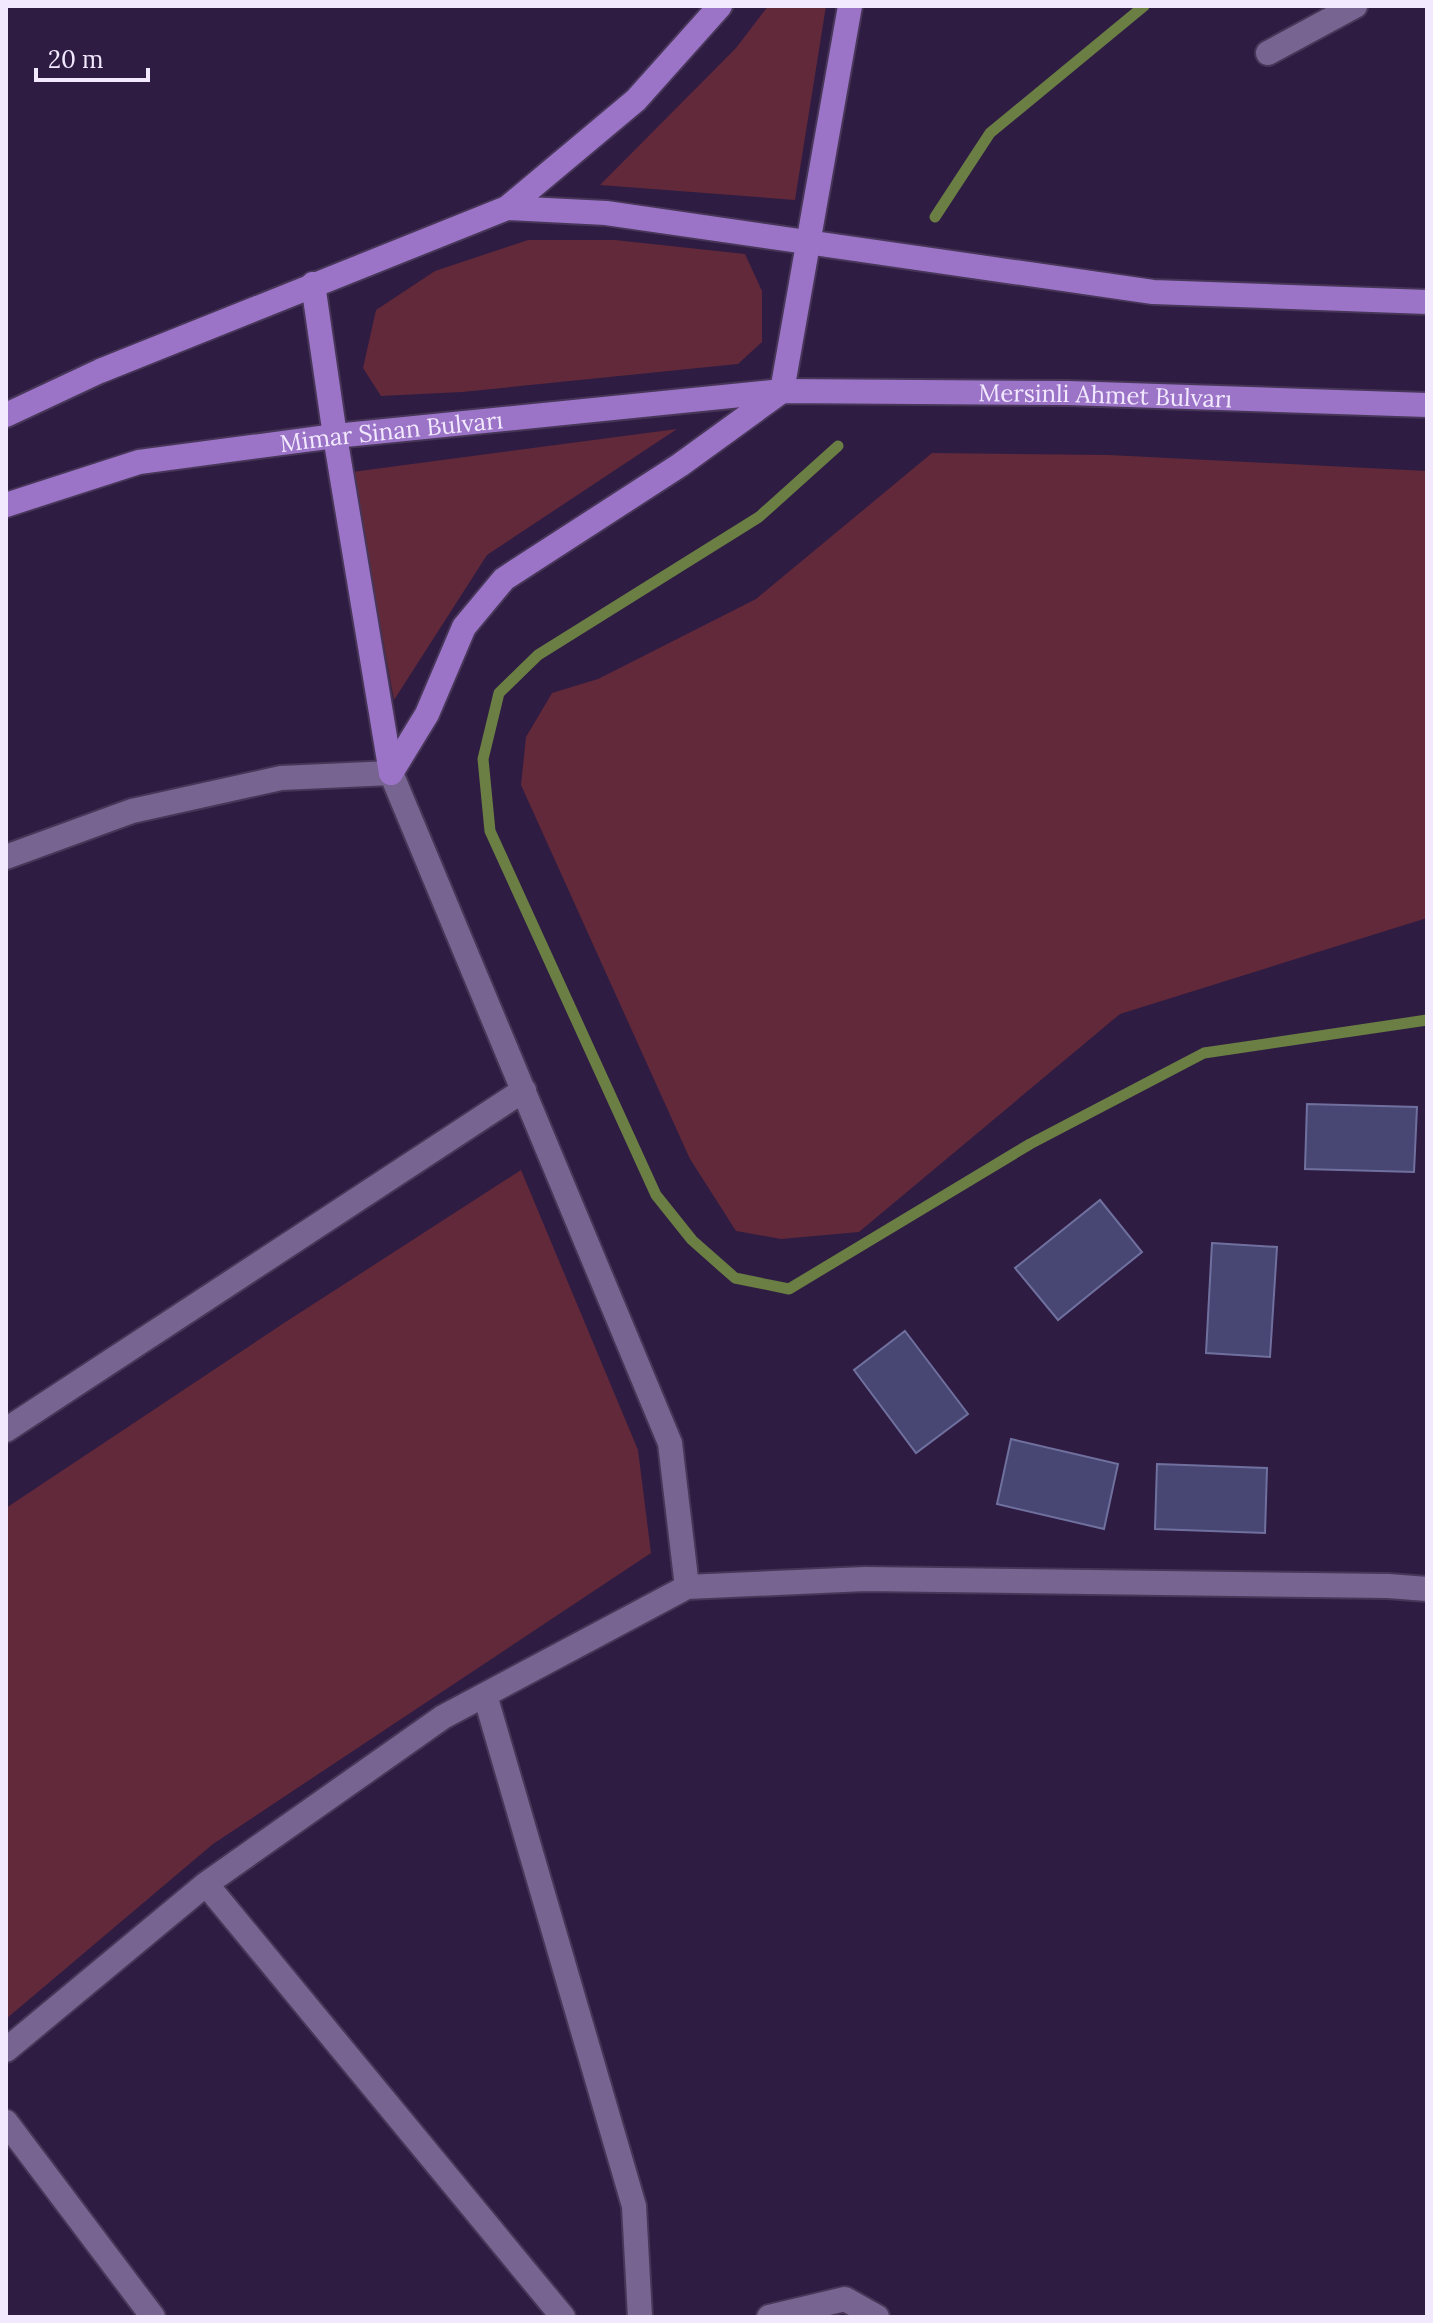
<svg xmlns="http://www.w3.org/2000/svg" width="1433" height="2323" font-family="Lora,serif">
	<rect width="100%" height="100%" fill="#2e1c43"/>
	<!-- green -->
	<path fill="#612939" d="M768,6h58l-31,194 -195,-15 136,-137z
		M528,240h87l130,14 17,37v51l-24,22 -276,28 -81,4 -18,-28 13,-58 59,-39z
		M677,429l-190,126 -93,145 -42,-228z
		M932,453l177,2 318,16v447l-307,96 -261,218 -78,7 -45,-8 -46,-72 -169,-374 5,-48 26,-44 46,-14 158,-80z
		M521,1170l117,280 13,103 -438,291 -207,175v-511l278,-185z"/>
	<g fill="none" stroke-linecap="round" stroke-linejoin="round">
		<!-- stream -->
		<path stroke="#6b7e43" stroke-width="11" d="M935,217l55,-84 154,-127
			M838,446l-79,71 -221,138 -39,38 -16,66 7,72 166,364 36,45 43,38 54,11 241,-145 174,-91 223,-33"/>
	</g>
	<!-- building -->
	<path fill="#484773" stroke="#70709f" stroke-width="2" d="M1307,1104l110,3 -3,65 -109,-3z
		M1100,1200l42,52 -84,68 -43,-52z
		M1212,1243l65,4 -7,110 -64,-4z
		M905,1331l63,83 -52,39 -62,-83z
		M1011,1439l107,25 -14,65 -107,-25z
		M1157,1464l110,4 -2,65 -110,-4z"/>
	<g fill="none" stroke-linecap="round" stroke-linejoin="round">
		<defs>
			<path id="minor" d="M1268,53l87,-47
				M6,857l126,-46 149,-33 110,-5 279,670 17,144
				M6,1430l518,-340
				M485,1695l149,511 6,111
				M206,1884l357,433
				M6,2050l200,-166 237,-167 244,-130 178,-8 523,7 39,3
				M6,2122l147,195
				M769,2317l76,-18 32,18"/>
			<g id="major">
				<path d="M507,208l129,-108 84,-94"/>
				<path d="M313,284l22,152 56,337"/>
				<path d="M6,415l94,-44 407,-163 99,5 547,79 274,10"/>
				<path id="s1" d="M6,505l133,-43 196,-26 447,-45 286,2 359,12"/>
				<path d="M391,773l36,-59 37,-87 40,-48 176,-114 102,-74 68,-385"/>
			</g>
		</defs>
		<!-- minor casing -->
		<use href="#minor" stroke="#473657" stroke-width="28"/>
		<!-- major casing -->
		<use href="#major" stroke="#473657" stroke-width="28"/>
		<!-- minor -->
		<use href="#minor" stroke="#786491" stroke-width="24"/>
		<!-- major -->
		<use href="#major" stroke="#9b74c8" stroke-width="24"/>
	</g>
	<g text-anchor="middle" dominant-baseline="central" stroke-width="6" stroke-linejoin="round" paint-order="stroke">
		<!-- street labels -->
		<g font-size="24" fill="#f2e9fe" stroke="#2e1c43">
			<text stroke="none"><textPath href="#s1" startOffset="1110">Mersinli Ahmet Bulvarı</textPath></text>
			<text stroke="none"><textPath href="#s1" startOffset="394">Mimar Sinan Bulvarı</textPath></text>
		</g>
	</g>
	<!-- border -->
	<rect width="1433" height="2323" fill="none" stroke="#f2e9fe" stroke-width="16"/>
	<!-- scale -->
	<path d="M36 68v12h112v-12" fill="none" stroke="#f2e9fe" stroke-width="4"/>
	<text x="48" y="68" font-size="24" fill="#f2e9fe" stroke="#2e1c43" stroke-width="6" paint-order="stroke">20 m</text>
</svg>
